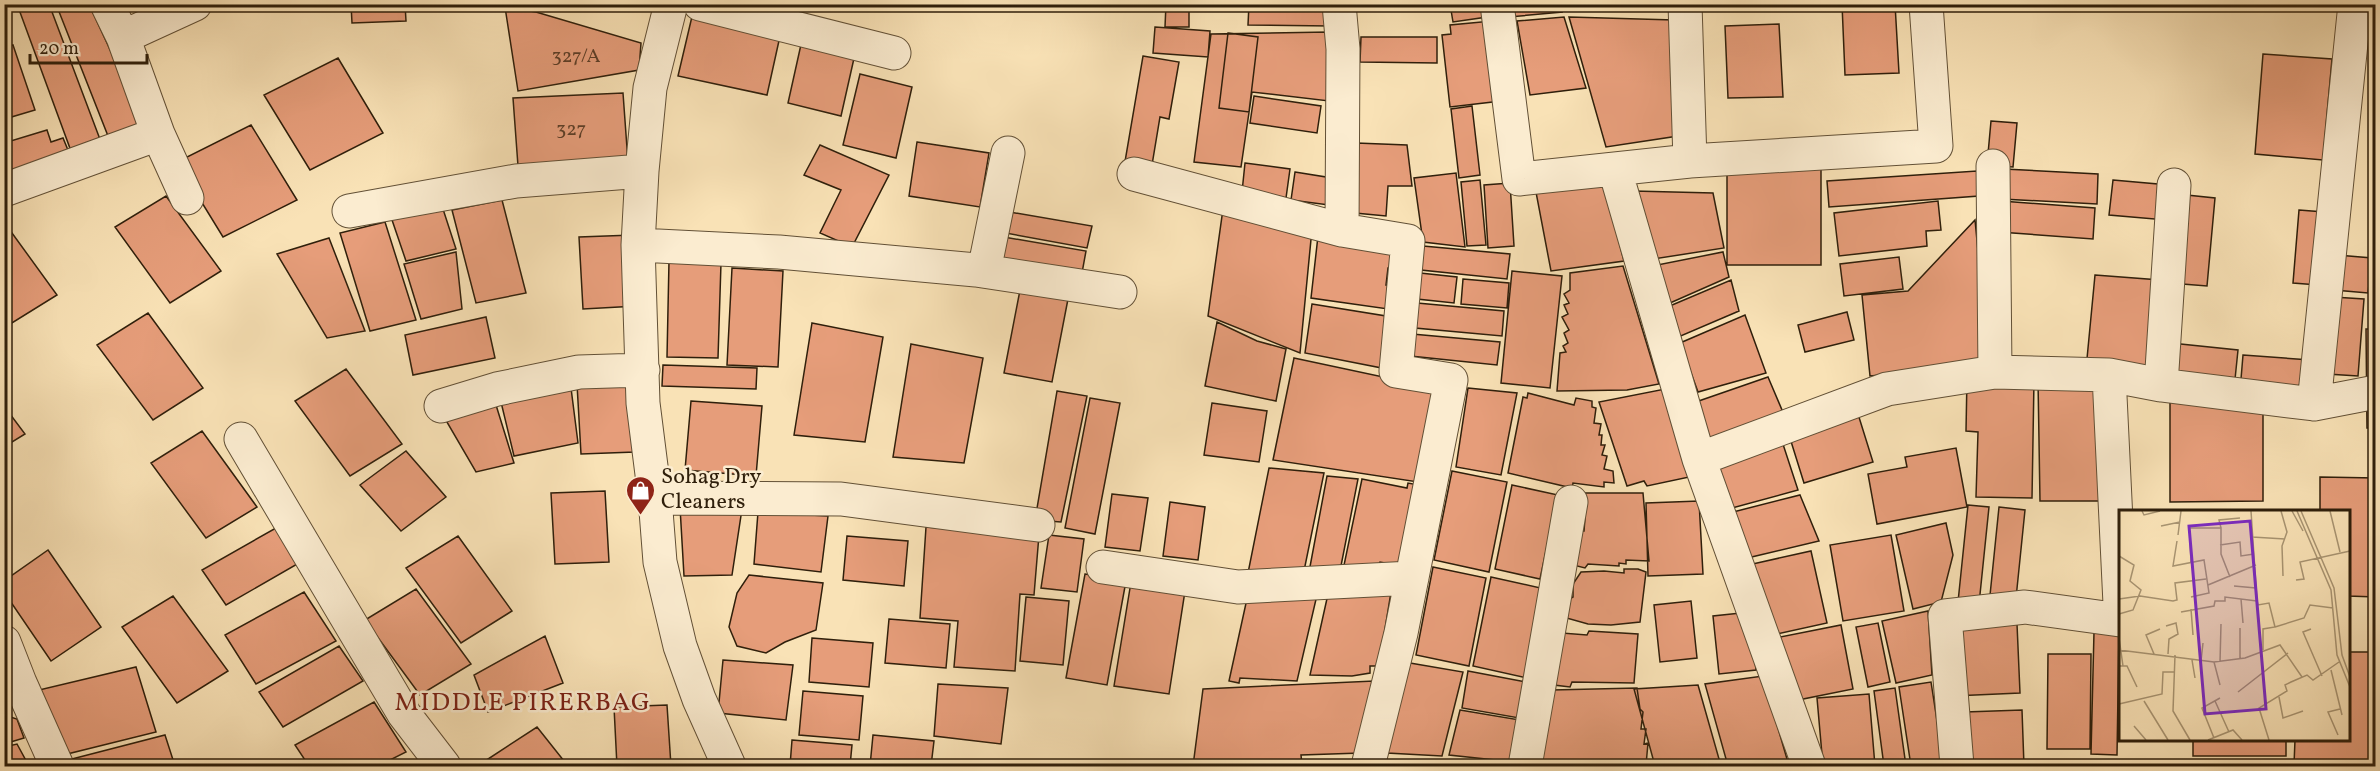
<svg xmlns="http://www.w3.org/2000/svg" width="2380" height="771" font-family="Vollkorn,serif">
	<rect width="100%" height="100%" fill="#f9e2b6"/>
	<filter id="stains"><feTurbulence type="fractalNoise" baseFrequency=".00333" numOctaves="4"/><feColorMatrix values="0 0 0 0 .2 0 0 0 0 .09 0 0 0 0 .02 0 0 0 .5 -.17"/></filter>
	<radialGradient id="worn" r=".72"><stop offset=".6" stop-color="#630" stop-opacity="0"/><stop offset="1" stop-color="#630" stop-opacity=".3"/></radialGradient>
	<!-- building -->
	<path fill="#e69d7a" stroke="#2f1f0b" stroke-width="1.5" d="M17,4h32l52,138 -30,9z
		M56,4h33l58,126 -37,11z
		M351,4h54l1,17 -54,2z
		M539,4h30v3z
		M1166,4h23v23h-24z
		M1249,4h82v22l-83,-1z
		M1450,4h36l1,13 -34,5z
		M1507,4h52l3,8 -53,5z
		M1563,4h107v7l-105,-1z
		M1842,4h53l4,69 -54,2z
		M2374,4h2v28h-2z
		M505,7l31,5 105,31 -2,27 -121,21z
		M694,8l88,19 -15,68 -89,-19z
		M1564,17l22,71 -56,7 -13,-74z
		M1569,17l105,3 4,116 -72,11z
		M1492,21l9,80 -51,6 -8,-72 9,-1 -1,-9z
		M1779,24l4,73 -55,1 -3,-72z
		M1155,27l55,4 -2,26 -55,-4z
		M804,31l53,14 -16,71 -53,-13z
		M1329,32v69l-77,-9 -11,75 -47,-5 17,-128z
		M1228,33l30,4 -9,75 -30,-4z
		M1361,37h76v26l-77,-1z
		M13,45l22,65 -27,8 -4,-9v-62z
		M2263,54l69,5 -9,101 -68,-6z
		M1143,56l36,6 -10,57 -9,-2 -11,66 -27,-4z
		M338,58l45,75 -73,37 -46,-75z
		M860,74l52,13 -16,71 -53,-13z
		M623,93l5,69 -110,4 -5,-68z
		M1254,96l67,10 -4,27 -67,-10z
		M1472,106l8,69 -21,3 -8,-69z
		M1991,121l26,2 -4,44 -26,-2z
		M251,125l46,75 -74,37 -46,-75z
		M47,130l4,12 12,-4 7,17 -66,20v-32z
		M917,142l72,11 -9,54 -71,-11z
		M1356,143l51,2 5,41h-24l-2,30 -31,-3z
		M820,145l69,30 -37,72 -32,-14 21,-43 -37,-15z
		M1245,163l45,6 -4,29 -44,-6z
		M1727,166h94v99h-94z
		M2004,169l94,5 -1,30 -95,-5z
		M1977,171l2,25 -150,11 -2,-26z
		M1295,172l37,6 -3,27 -38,-5z
		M1456,173l9,74 -42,-5 -9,-64z
		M1603,179l21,82 -73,10 -16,-84z
		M1480,180l6,65 -19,1 -6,-64z
		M2113,180l56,5 -3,35 -57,-5z
		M1510,183l4,63 -26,2 -4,-63z
		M1633,191l80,2 11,55 -77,12z
		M2177,194l38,4 -8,88 -37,-3z
		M166,196l55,75 -51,32 -55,-76z
		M502,200l24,93 -50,10 -24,-93z
		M1938,201l3,29 -15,1 1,15 -88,10 -5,-43z
		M2001,201l94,7 -2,31 -94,-7z
		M442,206l14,43 -50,12 -16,-47z
		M1223,209l89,20 -12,124 -92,-37z
		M2299,210l25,2 -6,73 -25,-2z
		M1004,211l88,15 -5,22 -87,-16z
		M1975,220l14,145 -119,11 -8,-81 46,-4z
		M4,222l53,73 -50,31 -3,-3z
		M385,222l31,98 -46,11 -30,-98z
		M633,235l4,71 -54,3 -4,-72z
		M998,236l88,15 -4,22 -88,-15z
		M1318,236l79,10 -3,22h-6l-2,17h5l-3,24 -77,-11z
		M329,238l36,93 -38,7 -50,-84z
		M1423,246l87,8 -3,25 -86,-9z
		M456,252l6,57 -41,10 -17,-55z
		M1723,252l6,25 -68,30 -14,-40z
		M2337,255l35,3 -4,35 -34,-3z
		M1899,257l4,32 -59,7 -4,-32z
		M669,261l52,2 -3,95 -51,-1z
		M1623,266l36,118 -32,6 -70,1 3,-38 6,-1 -3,-6 5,-3 -4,-10 5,-3 -7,-13 6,-3 -4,-9 5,-2 -5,-9 6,-4v-17z
		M732,268l51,3 -5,96 -51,-2z
		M1512,271l50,5 -12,112 -49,-5z
		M1420,273l37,4 -3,26 -37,-4z
		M2095,275l65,5 -8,94 -66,-5z
		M1463,279l46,4 -2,25 -46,-4z
		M1731,280l8,31 -70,30 -4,-33z
		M1020,290l48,9 -16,83 -48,-9z
		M2333,297l31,2 -6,77 -31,-2z
		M1417,303l87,8 -2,25 -87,-8z
		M1312,304l80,13 -5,52 -82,-16z
		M1847,312l7,28 -49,12 -7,-27z
		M148,313l55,75 -50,32 -56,-75z
		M1745,315l21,58 -68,19 -18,-49z
		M486,317l9,41 -82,17 -8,-40z
		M1217,322l40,19 29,8 -10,52 -71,-15z
		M812,323l71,14 -18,105 -71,-7z
		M2366,329h10v99h-9z
		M1412,334l88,8 -3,23 -87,-9z
		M2171,343l67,7 -4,39 -67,-6z
		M911,344l72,14 -19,105 -71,-6z
		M2243,355l67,5 -3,36 -67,-5z
		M1294,358l141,30 -17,94 -145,-22z
		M663,365l94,3 -1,21 -94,-3z
		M346,369l56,75 -52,32 -55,-75z
		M1768,377l17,40 -78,27 -17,-40z
		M1967,378l67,2 -2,118 -56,-1 2,-65 -12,-1z
		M2100,379l1,122h-61l-2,-121z
		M631,382l4,70 -54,2 -4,-70z
		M571,388l7,55 -64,13 -13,-54z
		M1468,388l49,5 -16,82 -45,-8z
		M1665,389l29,87 -47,10 -3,-5 -17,5 -28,-84z
		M1057,391l30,5 -26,126 -26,-2z
		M1528,393l46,12 2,-7 16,3v6l4,1 -2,15 7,1 -2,11h3l-1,10h4l-3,10 5,1 -3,13 9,2 1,12 -10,-1v5l-31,-4 -1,5 -64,-15 15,-76 4,1z
		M1090,398l30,5 -25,131 -30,-6z
		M691,401l71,5 -6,70 -71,-6z
		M2170,402h93v99l-93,1z
		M1212,403l55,8 -8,51 -55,-7z
		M496,405l18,58 -38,9 -32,-55z
		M4,406l21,28 -21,13z
		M1858,414l15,48 -69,21 -15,-48z
		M202,431l55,76 -51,31 -55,-75z
		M1779,432l19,58 -77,21 -6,-50z
		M1956,448l11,59 -90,17 -9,-50 39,-7 -2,-10z
		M406,451l40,46 -45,34 -41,-46z
		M1269,468l55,5 -20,98 -56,2z
		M1452,471l55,11 -18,90 -55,-12z
		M1327,476l31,3 -18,92 -31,1z
		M2320,477l56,1v119l-28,-1v-84h-28z
		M1362,479l45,9 1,-5 16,3 -16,81 -28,-5 -2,7 -35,1z
		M1512,485l46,10 -18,84 -45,-10z
		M605,491l4,71 -54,2 -4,-71z
		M1585,493h58l6,68 -23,-1v4l-7,-1v3l-31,-2 -3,4 -12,-3 4,-34h7l1,-13 -4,-2z
		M1112,494l36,4 -8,53 -35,-4z
		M1800,495l19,46 -76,18 -10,-47z
		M1699,501l4,73 -55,2 -2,-73z
		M1170,502l35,5 -7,53 -35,-4z
		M1968,505l21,2 -10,97 -21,-2z
		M680,507l62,2 -10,66 -48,1z
		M1999,507l26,3 -10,98 -26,-3z
		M758,512l70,4 -7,56 -67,-8z
		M1946,523l7,32 -12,47 -28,7 -17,-74z
		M283,524l23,35 -80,46 -24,-35z
		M926,527l113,8 -5,60 -14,-1 -5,77 -61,-4 4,-46 -38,-3z
		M1049,535l35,4 -7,53 -36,-4z
		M1891,535l13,76 -61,10 -13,-76z
		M458,536l54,75 -51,32 -55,-75z
		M847,536l61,5 -4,45 -61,-6z
		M48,550l53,77 -50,34 -47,-69v-11z
		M1811,551l16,72 -64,14 -15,-72z
		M1433,567l53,11 -17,88 -53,-11z
		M1624,569h14l8,3 -6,50 -29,3 -23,-1 -25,-7 3,-16 7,-4v-13l8,-12 23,-1 20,2z
		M1085,574l41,7 -19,104 -41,-7z
		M749,575l74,8 -7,47 -31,12 -19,11 -29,-7 -8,-19 8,-34z
		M1491,577l54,12 -18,89 -54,-12z
		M1131,582l54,9 -16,103 -55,-8z
		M416,589l55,75 -51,31 -55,-75z
		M304,592l32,49 -80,43 -31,-49z
		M1391,592l-12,74h-9v7l-18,3 -42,-1 18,-81z
		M1248,594l69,1 -20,86 -57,-3 -1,5 -10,-2z
		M173,596l55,75 -51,32 -55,-76z
		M1026,597l43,4 -6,64 -43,-4z
		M1691,601l6,57 -37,4 -6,-57z
		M1928,611l4,64 -36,8 -14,-62z
		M1750,612l6,58 -37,4 -6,-58z
		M889,619l61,5 -4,44 -61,-5z
		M1878,623l12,59 -22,5 -12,-60z
		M2017,624l3,69 -67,3 -3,-69z
		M1841,625l12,64 -60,12 -13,-64z
		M1589,631l49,3 -4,49 -62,-1 -2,5 -16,-2 8,-52 25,2z
		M2094,632h25l-2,123 -26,-1z
		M545,636l18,47 -75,29 -14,-37z
		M812,638l61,5 -4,44 -60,-5z
		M339,646l24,35 -80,46 -24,-35z
		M2348,652h28v114l-82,-1 1,-25h53z
		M2048,654h43l-1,95h-43z
		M723,660l70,5 -7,55 -68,-7z
		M1410,663l53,9 -21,84 -55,-3z
		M136,667l20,65 -97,24 -20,-66z
		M1468,671l58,11 -7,36 -57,-10z
		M1763,676l26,90h-61l-23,-82z
		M1374,681l-13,72 -60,2 1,10 -15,1h-94l10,-77z
		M1931,682l13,84h-33l-12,-79z
		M938,684l70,4 -7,56 -67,-8z
		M1698,685l23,81h-66l-21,-77z
		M1637,688l3,21 3,3 -2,17h5l-2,15 4,-1 -2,22 -107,-4 13,-71z
		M1895,688l11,78h-22l-10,-75z
		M803,691l60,5 -4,44 -60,-5z
		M1869,694l6,72h-52l-6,-68z
		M374,702l32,50 -28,14h-69l-14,-21z
		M667,705l4,61h-54l-3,-59z
		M1460,710l60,10 -6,42 -65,-7z
		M2022,710l2,56h-57l-2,-54z
		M4,715l13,4 7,19 -20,6z
		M537,727l31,39h-79l-4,-5z
		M165,735l10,31h-104l-3,-6z
		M873,735l61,6 -3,25h-61z
		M792,740l60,5 -2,21h-60z
		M2193,740h93v16h-93z
		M17,744l12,22h-25v-19z
		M280,761l3,5h-14z"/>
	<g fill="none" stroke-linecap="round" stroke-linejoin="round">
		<defs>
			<path id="minor" d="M107,4l16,33 35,97 29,64
				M671,4l-21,84 -8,83 -4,74 5,158 12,95 5,64 20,84 19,53 30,67
				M700,4l194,49
				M1339,4l4,45 -1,181 66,11 -12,130 55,9 -50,253 -33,133
				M1497,4l22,175 171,-18 246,-15 -10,-142
				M1685,4l5,157
				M123,37l72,-33
				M1993,166l2,206
				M1615,170l84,289 110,307
				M1134,174l208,56
				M4,190l154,-56
				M349,211l167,-30 126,-10
				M638,245l141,7 197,18 144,22
				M984,271l24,-118
				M2109,375l11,229
				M2161,385l13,-200
				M2314,404l62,-12
				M441,406l56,-17 82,-17 64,-2
				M241,439l163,275 40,52
				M1699,459l188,-70 108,-17 114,3 52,10 153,19 41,-400
				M655,498l186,1 197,26
				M1103,567l135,20 174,-9
				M4,642l16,41
				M4,685l16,-2 37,83
				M1525,766l46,-264
				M1957,766l-12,-150 80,-9 95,13"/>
		</defs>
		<!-- minor casing -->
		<use href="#minor" stroke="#625036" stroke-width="35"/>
		<!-- minor -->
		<use href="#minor" stroke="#fbecd0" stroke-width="33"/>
	</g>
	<!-- icons -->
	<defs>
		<symbol id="shop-pin" viewBox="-11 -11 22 30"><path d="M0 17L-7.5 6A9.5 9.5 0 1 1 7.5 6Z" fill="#8f2418" stroke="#fbecd0"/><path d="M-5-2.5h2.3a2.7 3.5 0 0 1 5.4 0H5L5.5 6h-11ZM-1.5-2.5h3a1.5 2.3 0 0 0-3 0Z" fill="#fff"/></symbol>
	</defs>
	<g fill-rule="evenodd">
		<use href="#shop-pin" x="624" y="474" width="33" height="45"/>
	</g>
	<g text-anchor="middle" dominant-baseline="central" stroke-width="5" stroke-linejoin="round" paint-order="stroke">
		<!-- number labels -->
		<g font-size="20" fill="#5d3e27">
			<text x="576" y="57">327/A</text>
			<text x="571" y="130">327</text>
		</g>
		<!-- poi labels -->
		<g font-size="22" fill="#2f1f0b" stroke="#fbecd0" text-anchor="start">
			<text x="661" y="477">Sohag Dry<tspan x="661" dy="25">Cleaners</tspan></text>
		</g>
		<!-- quarter labels -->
		<g font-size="26" letter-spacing="1.5" fill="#7a1f14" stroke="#fbecd0">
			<text x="523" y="703">MIDDLE PIRERBAG</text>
		</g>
	</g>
	<!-- overview -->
	<g transform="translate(2119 510)">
		<rect width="231" height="231" fill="#f9e2b6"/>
		<path fill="none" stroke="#a89472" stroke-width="1.5" d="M23,1l2,4 16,-4M132,1l6,90 1,4 11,-2 6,24 -12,2v21M162,1l6,21 -5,14 1,30M173,1l11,20M178,1l34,79 6,65 13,32M182,1l33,77 8,67 8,22M211,1l10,41M42,16l19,-4M69,18h33v26l9,23M102,18l-2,-8 21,-2M59,25l3,-24M133,27l33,2M58,31l-4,25 31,-6 5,33 -18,4M71,32l1,20M101,35l20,-3 1,14 13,-2M0,46l15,9 -4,16 11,9 -8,20 -14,4M177,70l8,-1 -4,-17 50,-11M89,75l48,-20M115,76l22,2M0,89l21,-3 33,5 4,-1 -2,-17 31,-4M122,89l2,24M72,99l2,26M62,102l33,-6 1,-5h10v-4l32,4M47,116l10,-3 2,11 -9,5 -1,15M156,117l29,-9 6,-13 23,3M121,118v31M192,119l-8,3 19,44M0,128l4,28M0,140l95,12 31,-4 35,-13 22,32M35,144l-8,-19 14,-6M56,145l-2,56 17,29M73,150l3,18M82,151l2,-18M95,152l6,23M101,152l1,-38M0,156h8l10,21M212,160l11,45M119,182l50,-39M160,187l4,21 20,-7M25,191l24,39M96,191l14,31M0,194l43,-10 1,-22h11M15,216l12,14M219,225l-10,-23 12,-3M95,228l-12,-30 18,-10M89,230l25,-10 9,10M150,230l-10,-32 28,-17 -2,-6 6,-3 16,-7 6,5 26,-18"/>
		<path fill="#7b2cbf" fill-opacity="0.15" stroke="#7b2cbf" stroke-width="3" d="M131,11l16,188 -61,5 -16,-188z"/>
		<rect width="231" height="231" fill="none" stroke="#2f1f0b" stroke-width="3"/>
	</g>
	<!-- margin -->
	<rect width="2380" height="771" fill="none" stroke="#f9e2b6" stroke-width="24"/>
	<rect x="6" y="6" width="2368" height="759" fill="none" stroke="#2f1f0b" stroke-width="3"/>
	<rect x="12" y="12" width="2356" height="747" fill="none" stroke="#2f1f0b" stroke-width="1.5"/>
	<!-- scale -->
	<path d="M30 54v9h117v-9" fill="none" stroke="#2f1f0b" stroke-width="3"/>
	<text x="39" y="54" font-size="18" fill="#2f1f0b" stroke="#fbecd0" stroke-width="4.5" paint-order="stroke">20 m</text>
	<rect width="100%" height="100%" filter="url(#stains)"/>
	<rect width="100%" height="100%" fill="url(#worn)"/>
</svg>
